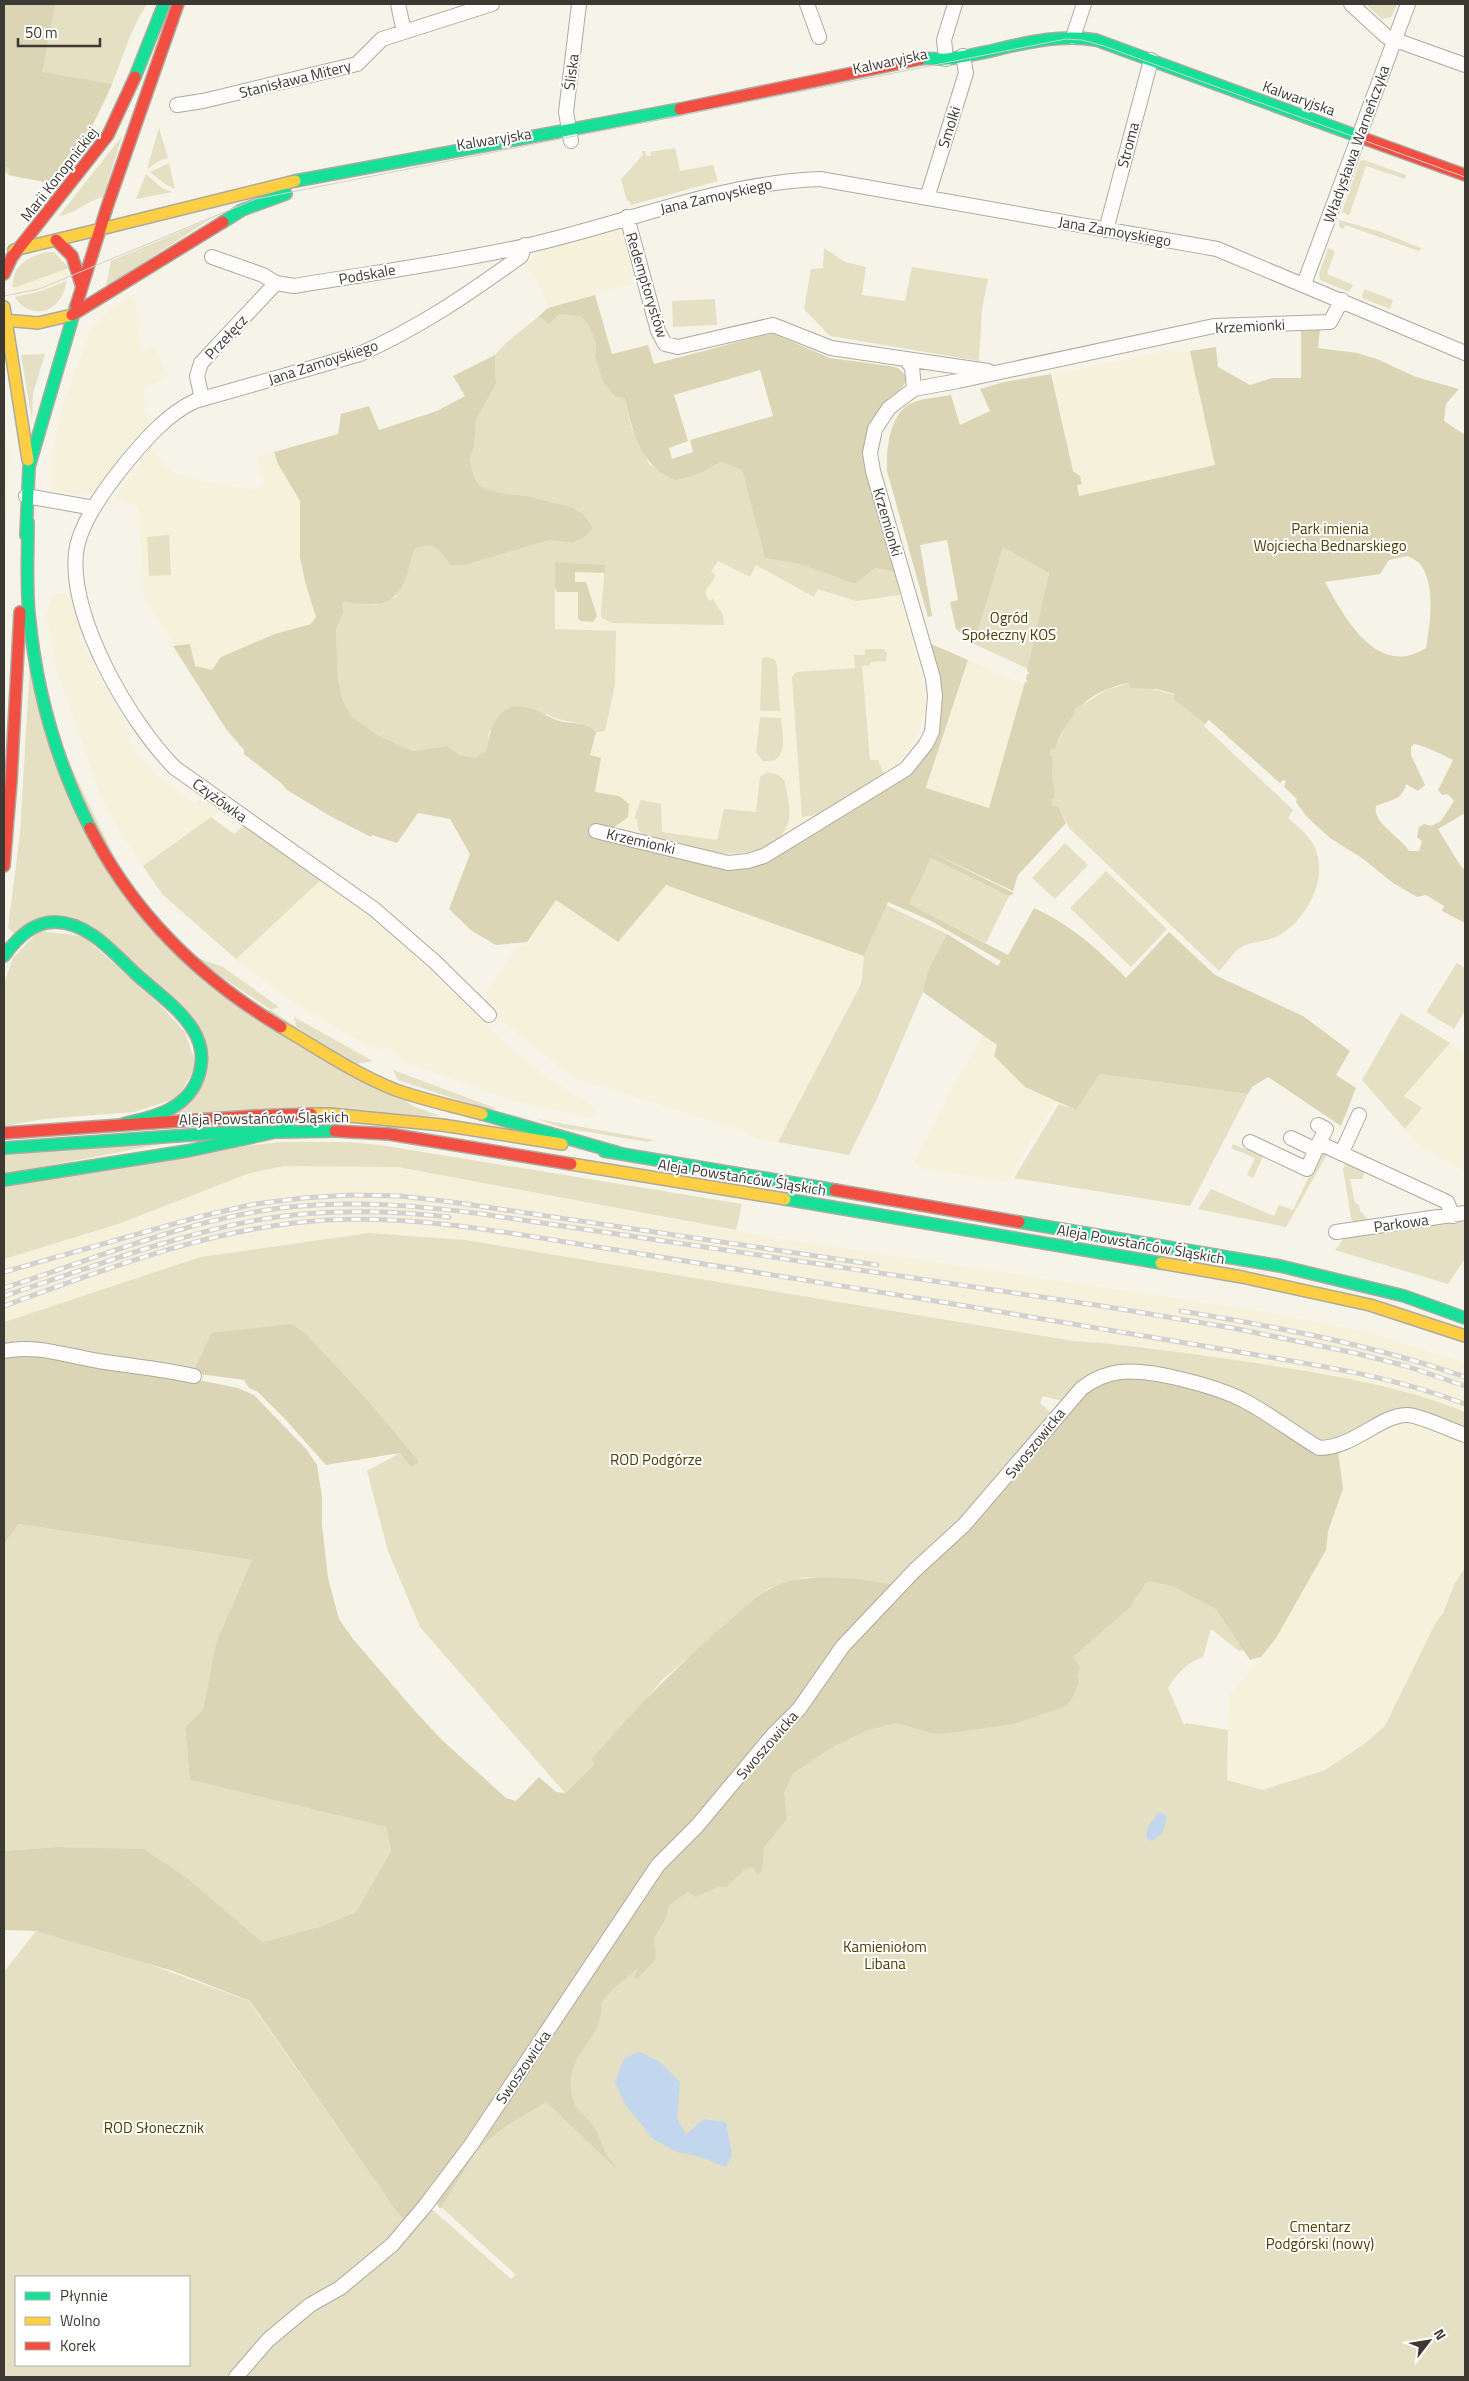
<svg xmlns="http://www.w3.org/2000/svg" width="1469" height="2381" font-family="'Titillium Web',sans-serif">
	<rect width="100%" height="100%" fill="#f6f4e8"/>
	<!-- built -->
	<path fill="#f5f1db" d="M621,228l14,55 -87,25 -11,-29 -13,-14 17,-14z
		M69,268l-2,13 -26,10 -26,6 -2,-9z
		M134,294l7,57 13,-6 14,31 -24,12 1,23 6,10 -57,71 -11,4 -32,-6 -1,-28 12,-55 29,-78 15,-16z
		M1173,349l3,3 14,-1 25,114 -136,31 -3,-11 6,-2 -2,-7 -7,-5 -20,-96z
		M4,416l5,39 -3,91h-2z
		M151,448l15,19 8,6 28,8 55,9 5,-4 2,-6 -8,-23 18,-5 4,12 22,39v54l5,25 11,35 -5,7 -36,10 -54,23 -9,13 -17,-4 -5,-22 -15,2 -31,-49 -6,-91 -23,-9z
		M683,539l179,61 38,-5 25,94v20l-5,19 -8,18 -13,16 -15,12 -107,66 -30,13h-30l-105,-25 -40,-7 24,-89 9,-1 10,-46 -61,-56 1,-67 70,4z
		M74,593l11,42 -6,3 47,87 6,22 23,26 40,31 6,-6 18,14 -76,54 -30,-45 -13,-26 -43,-123 -11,-57 7,-21z
		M968,660l56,25 -35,123 -63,-20z
		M666,875l42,14 160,58 -4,9 -2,23 -13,28 -71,135 -22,-3 -9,-7 -173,-54 -83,-66 -7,-15 34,-51 7,-1 31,-45 61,42z
		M322,879l70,55 120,115 33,27 53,34 -6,8 -78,-17 -109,-39 -16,-15 -13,3 -77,-44 -64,-46z
		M982,1034l15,12 -3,10 31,30 31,15 -50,81 -85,-14 -7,-6z
		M1450,1043l15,9v119l-44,-23 -16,-19 14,-17 -15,-16z
		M284,1166l114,1 371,70 492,74 106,21 98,31v49l-103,-30 -32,-7 -188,-29 -68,-5 -609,-101 -96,-7 -168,24 -197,65v-63l114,-35 132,-51z
		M1404,1422l10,1 51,19v124l-11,18 -36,82 -33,60 -21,17 -41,28 -61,19 -35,-10 2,-84 47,-58 50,-88 2,-19 15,-43 -5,-36z"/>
	<!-- green -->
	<path fill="#e5dfc3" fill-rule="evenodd" d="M4,4h143c-17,25 -25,57 -37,85 -15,36 -35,65 -60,94l-46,-10z
		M1366,4h-1h32l-6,13 -9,2z
		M159,128l9,30 -7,2 -14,9z
		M122,136l-19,61c-16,4 -27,16 -44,19z
		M675,148l5,23 33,-6 5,16 -87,24 -2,-4h-2l-6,-22 22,-24 -1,-4h3l1,5h5l-1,-4z
		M1364,160l42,15 -1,4 -39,-13 -17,50 -7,-5 18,-50z
		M169,163l6,26 -10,-5 -15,-12z
		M146,174l16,14 10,4 -36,7z
		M212,218l-106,69 5,-26z
		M1339,220l42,12 40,16 -2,3 -74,-26 -2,5 -4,-4z
		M824,248l21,14 21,5 -4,28 43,6 7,-34 76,12 -6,30 -3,52 -149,-25 -26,-27 7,-40 12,-1z
		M1328,248l7,3 -8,23 26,11 -4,7 -29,-12 -1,-6z
		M47,252h7l15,16 -56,20c-2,-22 16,-32 34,-36z
		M67,281c-2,7 -4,16 -10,22 -13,13 -33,10 -42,-6l26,-6z
		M1364,289l29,11 -3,9 -28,-11z
		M715,299l2,26 -44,2 -1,-26z
		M559,314l23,1 7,11 7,18 -1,13 8,25 22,16 6,29 18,37 20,13 32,-4 20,-11 21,8 23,88 34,6 56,20 20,-16 20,4 5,23 -44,6 -38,-12 -4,8 -58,-32 -6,12 -32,-16 -7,11 5,3 -11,17 4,9 4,-2 10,16 1,10 -112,-2 -10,-5 -1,-5 4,-48 -50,-3v67l61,2 -1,54 -10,46 -9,1c-13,-13 -34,-8 -49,-18l-58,18 -2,17 -11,9 -17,-3 -11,-9 -35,5 -35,-16 -27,-19 -9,-17 -4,-21 -2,-50 8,-16 -2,-10 34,3 20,-8 19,-48c21,-8 23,0 36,16h14l85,-25 23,3 11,-5 8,-9 -21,-22 -44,-11 -27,-3 -20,-7 -6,-9 -4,-17 4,-13 2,-29 20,-34 -1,-29 11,-12 33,-27z
		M45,354l-12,39 -1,27 -11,-65z
		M169,535l2,40 -22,1 -2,-39z
		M1003,546l46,27 -21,96 -54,-25z
		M865,649h18l4,4 -1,8 -16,1v3l-8,1 8,94h8l6,14 -68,41 -14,2 -10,-140 4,-5 59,-4 -1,-13h11z
		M768,657l7,3 2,5 3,46h-20l2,-53z
		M30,664l9,36 109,227 265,179 27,10 -264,-1 31,-59 -119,-129 -74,6 -6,-5 12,-95z
		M1130,683l45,12 -2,4 32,25 -1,2 89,84 -5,8c8,7 18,15 24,24 19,32 -3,75 -32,93 -13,7 -27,6 -37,11 -8,4 -17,18 -24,25l-149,-142 -12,-23 -5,2 -3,-10 4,-1 -2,-20 1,-20 -3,-1 1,-8h4l19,-38 5,-6 2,2 25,-16z
		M760,717l21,1c1,18 9,46 -18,43l-7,-9z
		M768,772l10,3 6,5c7,27 12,51 -16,65 -39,20 -84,0 -124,-10l-6,-6 -1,-10 -3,-1 7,-18 20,4 1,28 55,8 7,-31 32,3 4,-35z
		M211,817l23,17 12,-10 76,55 -86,80 -74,-65 -19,-28z
		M1065,843l23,22 -33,34 -23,-21z
		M931,858l78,38 -23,47 -78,-39z
		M1106,871l61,58 -36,38 -61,-59z
		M886,905l61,29 -19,36 -5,22 -46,107 -28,56 -71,-13 81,-154 3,-9 2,-23z
		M39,931l44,5 100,89 13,40 -18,33 -44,14 -90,7 -40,7v-142l9,-26z
		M195,957l28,10 56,40 -16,5z
		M1457,963l8,5v43l-11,18 -28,-17z
		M1401,1013l49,30 -46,53 18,12 -17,21 -43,-49z
		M294,1017l79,44 -21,4 -55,-36z
		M393,1070l102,38 -3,3 -94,-31z
		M1100,1074l148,20 -58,112 -176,-28 45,-74 17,6z
		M537,1119l117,21 -6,2 -84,-14z
		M178,1141l-174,33v-20z
		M281,1142h67l32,3 362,59 -6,26 -338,-63 -114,-1 -34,7 -132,51 -114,35v-74l221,-37z
		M1233,1144l30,13 -10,21 -6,-3 8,-17 -24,-10z
		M1329,1151l-43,76 -88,-18 13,-20 63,27 5,-11 14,5 25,-53 5,-5z
		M1346,1163l19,9 -3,7h-12l5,24 4,2 1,6 8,8 -16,4 -9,-54z
		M1465,1221v38l-17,25 -113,-34 11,-15z
		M369,1233l96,7 609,101c63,4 125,14 188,23 69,11 139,22 203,48v20l-58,-22 -83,34 -54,-33 -195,-23 -13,13 -19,-5 -3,7 10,9 -3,9 -73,89 -79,76 -35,-6 -56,-3 -35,11 -107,92 -67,84 -30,29 -145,-166 -32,-76 -21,-80 33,-18 11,15 8,-6 -215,-113 -12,24 -188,-26v-25l197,-65z
		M1343,1488l-15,43 -3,18 -50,90 -36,12 -28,-22 -8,28c-15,5 -27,17 -35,31l16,37 2,-2 42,7 -1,50 36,10 62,-20 39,-26 21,-18 50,-102 8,-11 11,-28 11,-18v810h-1225l15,-20 171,-148 7,1 78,69 5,-4 -75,-68 37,-58 28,-23 19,-43 322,-416z
		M19,1524l233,36 -36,82 -13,68 -18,17 5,53 196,47 5,24 -35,61 -34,14 -60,16 -76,-65 -43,-27 -85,-3 -54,4v-307z
		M36,1931l91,25 122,45 147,210 11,12 -175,154h-228v-405zM16,2277h173v88h-173z"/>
	<!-- forest -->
	<path fill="#dbd4b5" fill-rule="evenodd" d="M4,4h51l-13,68 70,12 -24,50 -38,49 -42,-8 3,-7 -7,-2z
		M595,295l17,59 36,-9 6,19 110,-29 10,-1 56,24 60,8 8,2 9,9c-3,14 -17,18 -25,28 -10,13 -14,34 -16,49l29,118 -20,-4 -20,16 -56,-20 -34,-6 -23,-88 -21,-8 -20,11 -25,7c-35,-12 -44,-49 -51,-82l-10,-2 -12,-14 -8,-25 1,-13 -7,-18 -7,-10 -23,-2 -10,10 -10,-8 9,-8zM760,370l13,46 -83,24 3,12 -21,7 -3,-11 19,-7 -14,-46z
		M1320,330l-2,18 39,5 20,6 39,18 43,12 -13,15 -2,17 21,14v378l-27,16 22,36 5,5v53l-23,-12 2,-5 -18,-11 -9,2 -24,-14 -31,-25 -32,-20 -23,-21 -11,-15 1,-3 -13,-12 2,-6 -3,-1 -3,3 -71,-63 -4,4 -32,-25 2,-5 -19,-5 -26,-1 -1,-5c-17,3 -35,10 -48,23l-2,-1 -5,5 1,2 -14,22 -6,15 -4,-1 -1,7 3,2 -1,20 3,20 -4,2 2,8 5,-1 8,17 -48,52 -5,16 -91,-43 92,45 -5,3 -78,-38 -22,46 99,51 26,-47c37,17 64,41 92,70l43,-46 46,43 88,41 47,35 -14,24 20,13 -15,38 -73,-49 -16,10 -4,7 -148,-20 -24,36 -51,-23 -31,-31 3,-11 -74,-53 5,-22 19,-36 51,32 3,-5 -70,-40 -43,-19 -24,54 -198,-71 -48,57 -62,-42 -29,42 -31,3 -24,-14 -23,-22 21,-55 -20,-35 -32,-6 -21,30 -25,-8 -1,2 -41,-21 -43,-26 -6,-7 -37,-29v-4l-18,-21 -53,-83 17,-2 5,22 17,4 9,-13 54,-23 36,-10 5,-7 -11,-35 -5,-25v-56l-22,-37 -4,-12 64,-18 3,-20 28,-8 10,24 58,-19 28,-15 -12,-20 42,-21 1,29 -20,35 -2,28 -4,13 4,17 6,9 20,7 27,3 44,11 13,8 9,13 -9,10 -11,5 -23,-3 -85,25h-14c-13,-16 -15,-24 -36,-16 -4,8 -5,15 -7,23 -13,39 -31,33 -66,30l2,10 -8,16 2,50 4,21 9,17 27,19 35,16 35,-5 11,9 17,3 11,-9c2,-19 12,-46 36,-42 12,1 22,8 33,13 14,5 29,0 40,12l-6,23 11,3 -6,34 24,4 10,8 -1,13 -15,11 131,38 189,-120c13,-44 8,-60 -4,-103l39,17 -44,133 2,-5 63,20 36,-126h3l-2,-3 1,-5h3l-3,-3 22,-98 -46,-26 -29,97 -18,-15 -6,-27 8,-2 -11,-60 -27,5 12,71 -4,1 -41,-146c-1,-20 2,-53 21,-66 11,-7 29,-7 43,-10l9,30 30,-14 -10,-22 24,-7 47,-8 22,97 7,5 2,8 -5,1 2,11 136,-31 -25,-114 26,-4 2,20 32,18 22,-7h29v-47zM1408,556c4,3 11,5 13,9 15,23 9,58 5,83 -48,31 -81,-29 -101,-66l55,-8 9,-14zM1414,744c9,1 29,11 39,16l-15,30 4,5 6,-1 6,7 -13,20 -10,5 -7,-2 -5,3 -2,10 5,4 -3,10h-10c-8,-14 -37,-28 -33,-45 14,-6 27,-6 30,-22l12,7 7,-6 -14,-30v-8z
		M555,562l50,3v8l-30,-1v10h11l11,34 -4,6 -12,-1 -3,-3v-26h-21l-2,-4z
		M291,1324l15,10 64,69 49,59 -8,6 -11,-15 -74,12 -41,-46 -27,-27 -9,-4 -5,-8 -52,-7 20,-40z
		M20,1353l142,20 76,15 16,7 52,54 11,16 5,32v28l6,53 11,41 14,20 61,71 28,30 64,58 10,3 23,-24 17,15 9,1 30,-29 -3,-5c44,-51 90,-99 142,-142 15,-13 30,-28 49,-34 27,-10 85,-5 112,3l-103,124 -101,116 -222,316 -62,81 -11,-12 -146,-210 -77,-30 -137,-40 -32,-1v-79l53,-4 86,2 43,28 76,65 60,-16 34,-14 35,-61 -5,-24 -196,-47 -5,-53 18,-17 13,-68 36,-82 -233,-36 -15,20v-188z
		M1111,1378l50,2 69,19 75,48 27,6 6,-1 5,36 -15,43 -2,19 -50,88 -15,19 -11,3 -34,-51 -43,-23 -24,-5 -4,3 -15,23 -57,50 7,10 -3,9 2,7c-5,8 -5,16 -13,23l-53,18 -57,8 -21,2 -38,-11 -29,7 -32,15 -43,28 -9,19 3,27 -23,28 -2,24 -4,4 -6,-8 -9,4 -17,16 -7,-1 -23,11 -8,-5 -19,13 -3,13 -12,20 2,21 -19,20 -3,-1 4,-10 -25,21 -12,14c4,30 -26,45 -30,73 -1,5 0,14 1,19 1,13 12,19 19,28 8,9 10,20 15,31 3,5 9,10 11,15l-71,-67 -40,24 -28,23 -38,60 -6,-12 213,-314 196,-232 239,-259z"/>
	<!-- water -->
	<path fill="#c2d7ee" d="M1159,1813l6,1 2,4 -5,16 -10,7 -5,-2c-2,-11 4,-18 12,-26z
		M640,2052l20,10 20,20 -3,36 9,16 18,-15 22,3 6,33 -6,12 -29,-11 -20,-4 -24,-13 -28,-35 -10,-22 9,-24z"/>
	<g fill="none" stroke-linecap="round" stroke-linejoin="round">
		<defs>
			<path id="street" d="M398,4l6,28
				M807,4l12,33
				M1351,4l36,33 78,28
				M1073,37l11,-33
				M946,59l-2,-19 11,-36
				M177,105l26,-4 154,-37 25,-25 110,-35
				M571,141l-5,-29 13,-108
				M927,198l39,-125 -3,-17
				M627,217l31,114 7,13 13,3 95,-22 58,23 157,23
				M1106,230l45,-170
				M212,257l51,18 13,8 18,3c77,-13 155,-23 231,-40 99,-22 193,-63 295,-67l397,70 248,104
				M1304,284l104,-280
				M906,360l6,7 2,22
				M202,399l-5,-23 4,-13 75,-80
				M26,496l68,12
				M596,831l132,32 20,-2 16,-5 142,-87 20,-25 6,-12 3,-36 -2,-18 -60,-207 -3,-18 5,-24 14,-21 25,-19 44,-8 256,-55 116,-4 12,-22
				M489,1015l-54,-53 -61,-53 -199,-141c-45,-45 -106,-150 -99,-215 3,-29 32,-68 49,-89 20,-24 42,-50 70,-63l165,-47c60,-27 107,-59 161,-98l4,-11
				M1318,1125l8,4 -7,14
				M1291,1138l25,12
				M1250,1142l57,27 12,-26 128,59 6,14
				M1342,1152l17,-37
				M1336,1232l129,-19
				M4,1351c33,-7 62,5 95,10 32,5 64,8 95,15
				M236,2377l32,-37 42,-35 30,-17 52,-43 33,-39 46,-61 187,-280 39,-39 76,-91 26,-26 44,-63 72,-76 49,-45 118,-137c12,-9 23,-14 38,-16 32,-3 96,14 125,29 26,14 49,32 74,47 34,0 60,-32 87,-33 11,-1 47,16 59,20"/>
			<path id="fast" d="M920,59c9,-2 18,1 27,0 51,-6 98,-28 149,-19l264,97
				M135,77l29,-73
				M295,181l385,-72
				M223,222l19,-12 44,-16
				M28,522c0,30 -2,61 1,92 7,75 27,147 61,214
				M26,535l3,-68 47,-161
				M4,956c12,-17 29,-35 52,-34 34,1 58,32 81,53 19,17 41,32 55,53 19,29 8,65 -22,81 -14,8 -31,11 -47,15
				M482,1114l137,39
				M4,1148l215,-15 116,-2
				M604,1151l231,39
				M4,1180l183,-29 103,-22
				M785,1199l376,64
				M1019,1222l261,44 124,30 61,22"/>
			<path id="slow" d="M101,229l194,-48
				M14,250l87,-21
				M4,307l24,153
				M4,320l34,3 34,-8
				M281,1027c38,22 74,47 115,63 28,10 57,16 86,24
				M311,1114h18l113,11 120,19
				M571,1164l214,35
				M1161,1263l81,14 128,28 95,31"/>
			<path id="jam" d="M680,109l240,-50
				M1360,137l105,38
				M56,240l16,16 10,31
				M4,274l8,-17 96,-122 27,-58
				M76,306l32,-102 70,-200
				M72,315l151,-93
				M90,828c43,85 111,151 191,199
				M4,866l7,-84 9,-170
				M335,1131l54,3 182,30
				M4,1133l250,-17 57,-2
				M835,1190l184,32"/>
		</defs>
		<!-- street casing -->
		<use href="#street" stroke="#acaaa0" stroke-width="16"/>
		<!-- fast casing -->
		<use href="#fast" stroke="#acaaa0" stroke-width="14"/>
		<!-- slow casing -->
		<use href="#slow" stroke="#acaaa0" stroke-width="14"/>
		<!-- jam casing -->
		<use href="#jam" stroke="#acaaa0" stroke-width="14"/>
		<!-- street -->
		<use href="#street" stroke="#fefdfc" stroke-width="14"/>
		<!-- fast -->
		<use href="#fast" stroke="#16e098" stroke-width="11"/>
		<!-- slow -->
		<use href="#slow" stroke="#ffcf43" stroke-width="11"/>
		<!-- jam -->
		<use href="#jam" stroke="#f24e42" stroke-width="11"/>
		<!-- tram -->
		<path stroke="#d2d1ce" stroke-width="1" d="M4,296l35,-7 217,-90 810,-160 16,1 22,6 361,131"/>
		<defs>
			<path id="rail" d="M4,1272l194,-55 57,-13 48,-6 48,-3 49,1 52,6 425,63
				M4,1288c91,-29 182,-68 277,-80 68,-8 134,-3 201,6l620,92 131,22 122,25 51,13 59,20
				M4,1296c83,-27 167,-60 253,-76 64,-11 128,-10 192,-3
				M4,1306c104,-38 213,-80 324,-86 93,-5 185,14 276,28 120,20 241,38 362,58 91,16 182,30 273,46 77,13 153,24 226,52
				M1181,1311c96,16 192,34 284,66"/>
		</defs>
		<!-- rail casing -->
		<use href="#rail" stroke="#d2d1ce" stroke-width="5"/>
		<!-- rail -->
		<use href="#rail" stroke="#fff" stroke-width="3" stroke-dasharray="9" stroke-linecap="butt"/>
	</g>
	<g text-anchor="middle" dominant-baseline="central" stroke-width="4" stroke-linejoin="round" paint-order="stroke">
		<!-- street labels -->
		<g font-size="15" fill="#3b3931" stroke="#fff">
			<text transform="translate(890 61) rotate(-12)">Kalwaryjska</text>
			<text transform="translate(571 72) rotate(-83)">Śliska</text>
			<text transform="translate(295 79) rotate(-14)">Stanisława Mitery</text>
			<text transform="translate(1299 98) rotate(20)">Kalwaryjska</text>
			<text transform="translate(949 127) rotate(-72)">Smolki</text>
			<text transform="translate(494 139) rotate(-9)">Kalwaryjska</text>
			<text transform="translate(1356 144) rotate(-70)">Władysława Warneńczyka</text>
			<text transform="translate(1128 145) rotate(-75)">Stroma</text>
			<text transform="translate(59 174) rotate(-52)">Marii Konopnickiej</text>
			<text transform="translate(716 196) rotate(-13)">Jana Zamoyskiego</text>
			<text transform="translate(1115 231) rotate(10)">Jana Zamoyskiego</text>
			<text transform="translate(367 274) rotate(-10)">Podskale</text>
			<text transform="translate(647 285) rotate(73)">Redemptorystów</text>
			<text transform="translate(1250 326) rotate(-3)">Krzemionki</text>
			<text transform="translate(226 337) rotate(-47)">Przełęcz</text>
			<text transform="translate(323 362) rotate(-18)">Jana Zamoyskiego</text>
			<text transform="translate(888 522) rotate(74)">Krzemionki</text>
			<text transform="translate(220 800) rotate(36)">Czyżówka</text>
			<text transform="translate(641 841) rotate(13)">Krzemionki</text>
			<text transform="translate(264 1118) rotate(-1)">Aleja Powstańców Śląskich</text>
			<text transform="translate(742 1177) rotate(9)">Aleja Powstańców Śląskich</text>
			<text transform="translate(1401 1223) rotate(-8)">Parkowa</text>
			<text transform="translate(1141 1244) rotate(10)">Aleja Powstańców Śląskich</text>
			<text transform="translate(1035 1443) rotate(-51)">Swoszowicka</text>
			<text transform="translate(767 1745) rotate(-49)">Swoszowicka</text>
			<text transform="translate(523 2067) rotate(-56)">Swoszowicka</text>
		</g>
		<!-- park labels -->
		<g font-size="15" fill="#493d00" stroke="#fff">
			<text x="1330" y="528">Park imienia<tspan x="1330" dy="17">Wojciecha Bednarskiego</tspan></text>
			<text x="1009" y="617">Ogród<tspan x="1009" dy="17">Społeczny KOS</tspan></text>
			<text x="656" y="1459">ROD Podgórze</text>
			<text x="885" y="1946">Kamieniołom<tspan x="885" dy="17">Libana</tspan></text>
			<text x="154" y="2127">ROD Słonecznik</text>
			<text x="1320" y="2226">Cmentarz<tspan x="1320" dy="17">Podgórski (nowy)</tspan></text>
		</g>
	</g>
	<!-- border -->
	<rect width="1469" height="2381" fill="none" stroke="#3b3931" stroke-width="10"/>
	<!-- legend -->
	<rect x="15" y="2276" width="175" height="90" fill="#ffffff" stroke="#b1b0ad"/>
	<rect x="25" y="2292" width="25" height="8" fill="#16e098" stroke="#b1b0ad"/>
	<text x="60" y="2301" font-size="15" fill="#3b3931">Płynnie</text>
	<rect x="25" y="2317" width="25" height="8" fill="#ffcf43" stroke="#b1b0ad"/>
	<text x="60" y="2326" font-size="15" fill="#3b3931">Wolno</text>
	<rect x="25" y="2342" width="25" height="8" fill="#f24e42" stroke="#b1b0ad"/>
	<text x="60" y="2351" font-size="15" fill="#3b3931">Korek</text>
	<!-- north arrow -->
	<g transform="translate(1429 2341) rotate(59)" stroke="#ffffff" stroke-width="4" paint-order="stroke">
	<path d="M0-4L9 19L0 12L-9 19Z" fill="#3b3931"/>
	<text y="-8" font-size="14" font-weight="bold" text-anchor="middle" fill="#3b3931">N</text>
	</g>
	<!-- scale -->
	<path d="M18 38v8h82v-8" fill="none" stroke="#3b3931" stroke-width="2.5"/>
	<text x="25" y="38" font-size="15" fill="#3b3931" stroke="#ffffff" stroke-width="4" paint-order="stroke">50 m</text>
</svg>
